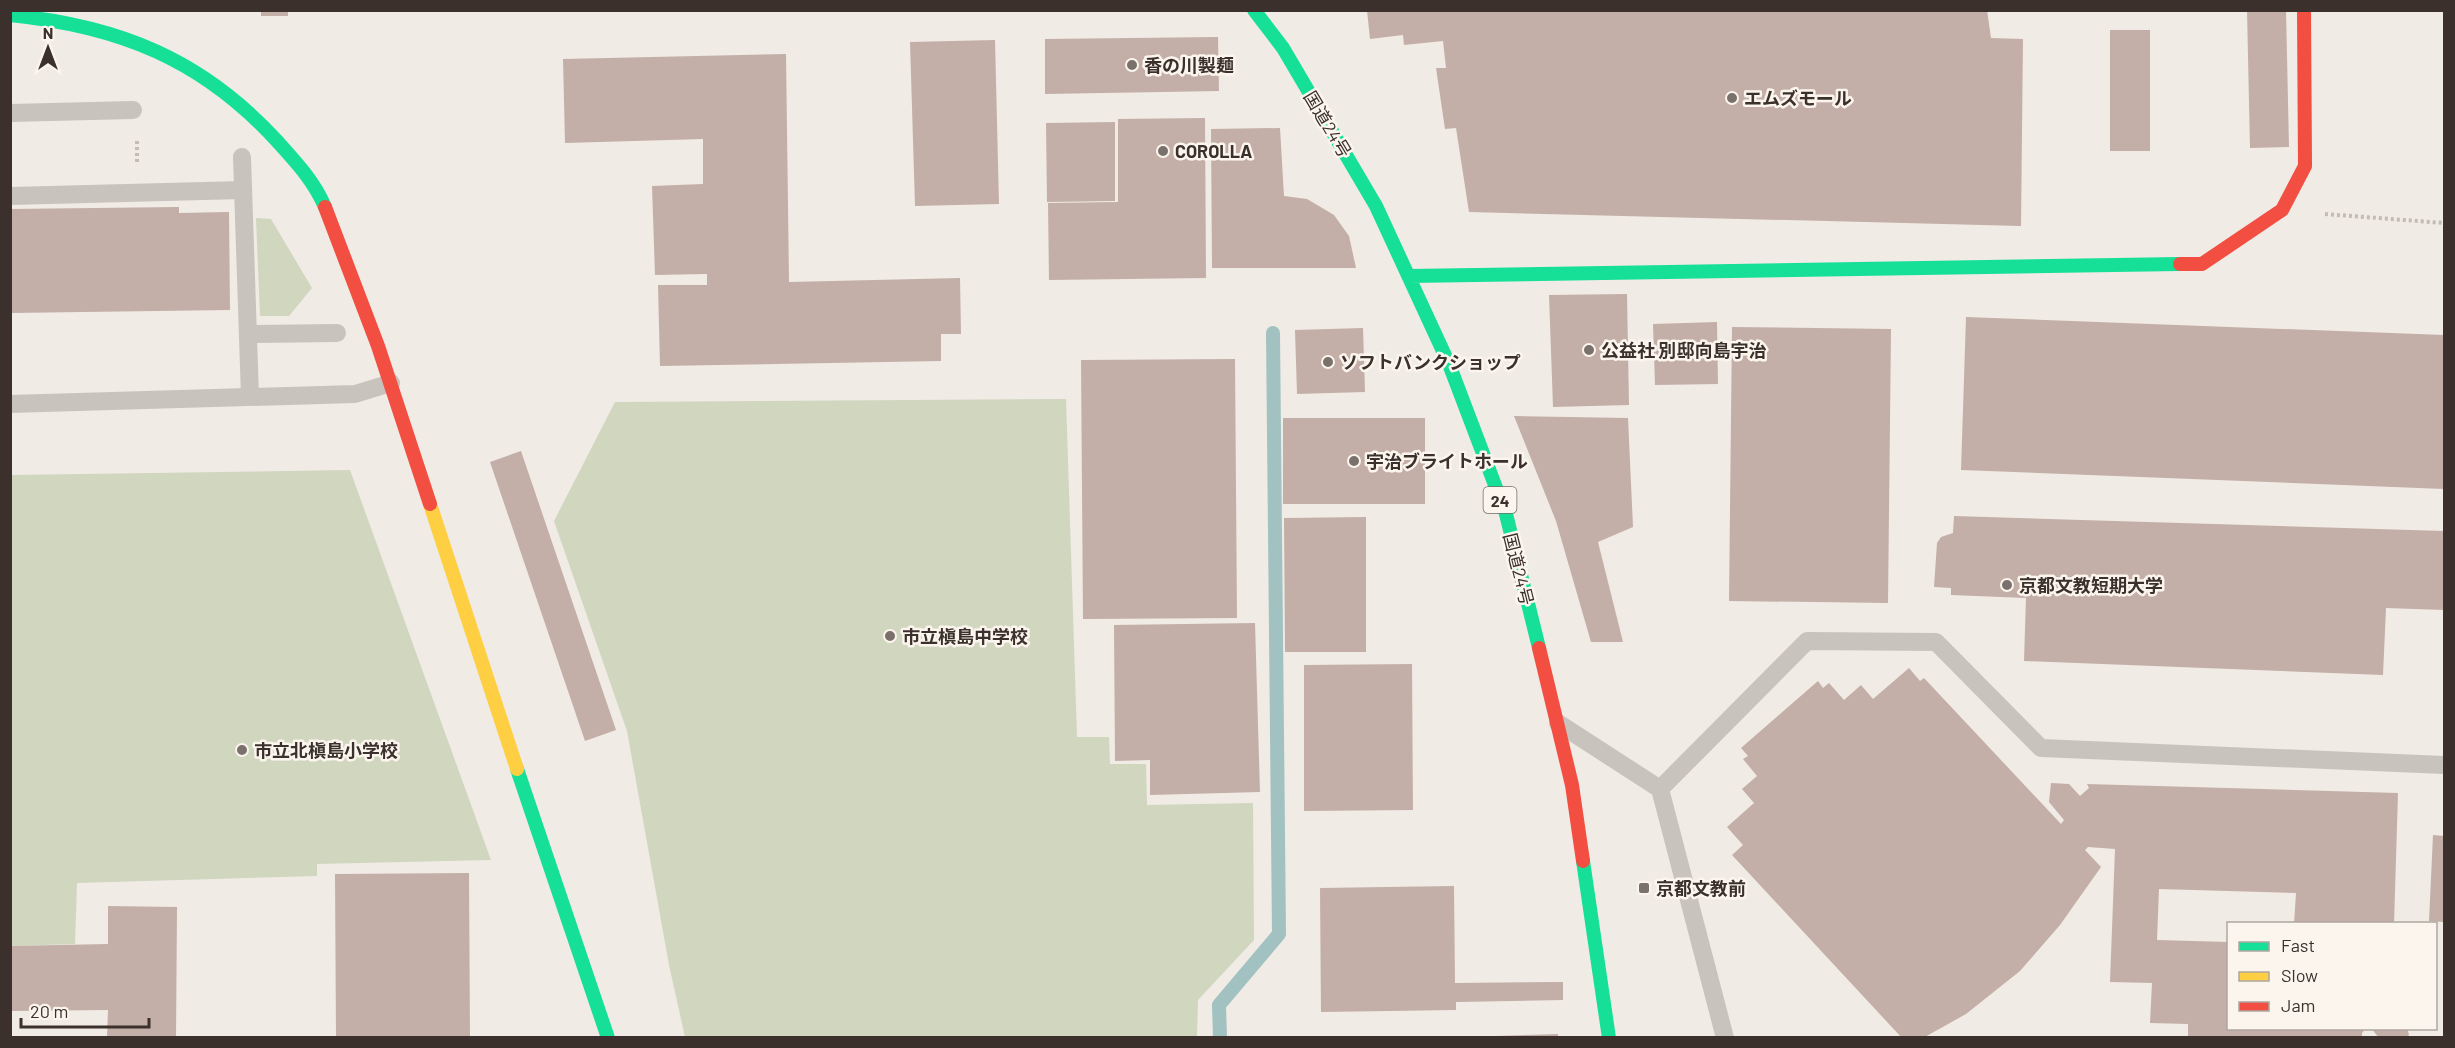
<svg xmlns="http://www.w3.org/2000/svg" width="2455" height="1048" font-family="Barlow,'Noto Sans JP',sans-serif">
	<rect width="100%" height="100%" fill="#f0ebe5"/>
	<!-- green -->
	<path fill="#d1d6bf" d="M256,218l15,1 41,69 -23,28h-29z
		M1066,399l11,338h32l1,27h36l1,41 106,-2 1,137 -56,60 -1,37h-512l-16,-72 -42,-234 -73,-210 61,-119z
		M350,470l141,390 -174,4v12l-240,7 -2,61 -64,2v-471z"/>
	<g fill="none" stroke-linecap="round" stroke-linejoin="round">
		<!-- stream -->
		<path stroke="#a1c2c1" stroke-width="14" d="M1220,1038l-1,-33 60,-71 -6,-601"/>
	</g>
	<!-- building -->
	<path fill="#c3afa7" d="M261,10h27v6h-27z
		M1367,10h620l4,28 32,1 -2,187 -552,-14 -13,-84 -11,1 -9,-61h10l-3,-27 -39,4 -1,-10 -33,4z
		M2247,10h39l3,137 -39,1z
		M2110,30h40v121h-40z
		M1218,37l1,54 -174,3v-55z
		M995,40l4,164 -84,2 -5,-164z
		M786,54l3,228 171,-4 1,56h-20v27l-281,5 -2,-81h49v-11l-52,1 -3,-89 51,-2v-45l-138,4 -2,-84z
		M1205,118l1,160 -157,2 -1,-77 70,-1v-83z
		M1115,122v79l-68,1 -1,-79z
		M1280,128l4,68 23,3 27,16 15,21 7,32h-144l-1,-139z
		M179,207v6l50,-1 1,98 -220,3v-104z
		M1627,294l2,111 -76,2 -4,-112z
		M1966,317l478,18v154l-483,-19z
		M1717,322l1,62 -63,1 -2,-61z
		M1732,327l159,2 -3,274 -159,-2z
		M1363,328l2,64 -68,2 -2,-64z
		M1235,359l2,259 -154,1 -2,-259z
		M1514,416l114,2 5,109 -35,15 25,100h-32l-35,-121z
		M1283,418h142v86h-142z
		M521,451l95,279 -31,11 -95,-279z
		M1954,516l490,15v79l-58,-2 -3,67 -359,-14 2,-63 -75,-3v-7l-17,-1 3,-44 4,-6 12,-4z
		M1366,517v135h-81l-1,-134z
		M1255,623l5,169 -110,3v-35l-35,1 -1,-136z
		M1412,664l1,146 -109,1v-146z
		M1909,668l11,13 4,-3 137,146 3,-4 -15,-18 2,-19 18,1 11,12 9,-8 -2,-4 311,9 -4,131h-100l2,-31 -137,-4 -2,51 71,2v86h138l-4,5v5h-174v-14l-38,-1 2,-40 -42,-1 5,-133 -27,-2 -3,3 16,17 -41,58 -40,46 -54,43 -43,24h-21l-170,-183 11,-10 -16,-18 27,-24 -12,-14 15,-13 -14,-17 5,-3 -7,-8 77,-67 5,7 6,-5 15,17 17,-15 12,14z
		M2433,835l11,1v86l-15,-1z
		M469,873l1,165h-134l-1,-164z
		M1454,886l1,97 108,-1v18l-107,2v8l-135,2 -1,-124z
		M108,906l69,1 -1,131h-69l1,-28 -98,1v-65l98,-2z
		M2371,1028h36l2,7 -3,3h-27z
		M1558,1034v4h-63v-2z"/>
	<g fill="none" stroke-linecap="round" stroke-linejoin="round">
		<!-- path -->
		<path stroke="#c2bbb6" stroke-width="4" stroke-dasharray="3 3" stroke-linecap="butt" d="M137,141v22
			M2325,214l119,9"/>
		<!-- lane -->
		<path stroke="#c9c3be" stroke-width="18" d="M10,113l123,-3
			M242,157l8,240
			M10,196l233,-6
			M248,334l89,-1
			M10,404l345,-10 36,-11
			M1558,723l102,66 147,-148 129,1 105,106 403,17
			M1660,789l65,249"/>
		<!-- fast -->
		<path stroke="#16e098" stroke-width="14" d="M1254,10l29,38 93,158 73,158 57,150 33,134
			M10,15c109,11 192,44 267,126 19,21 37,40 48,66
			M1409,276l771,-12
			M517,769l91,269
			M1583,861l26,177"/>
		<!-- slow -->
		<path stroke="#ffcf43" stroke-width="14" d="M430,504l87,265"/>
		<!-- jam -->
		<path stroke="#f24e42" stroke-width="14" d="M325,207l53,139 52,158
			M2180,264h22l80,-54 23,-44 -1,-156
			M1539,648l33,137 11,76"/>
	</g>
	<!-- markers -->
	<g fill="#7a716c" stroke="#fbf5ee" stroke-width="2">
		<circle cx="1132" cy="65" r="6"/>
		<circle cx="1732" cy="98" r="6"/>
		<circle cx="1163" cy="151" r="6"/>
		<circle cx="1589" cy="350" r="6"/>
		<circle cx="1328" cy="362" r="6"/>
		<circle cx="1354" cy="461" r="6"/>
		<circle cx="2007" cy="585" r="6"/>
		<circle cx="890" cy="636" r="6"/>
		<circle cx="242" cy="750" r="6"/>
		<rect x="1638" y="882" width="12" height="12" rx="3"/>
	</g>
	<g text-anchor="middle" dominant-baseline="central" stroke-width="5" stroke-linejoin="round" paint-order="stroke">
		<!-- shield labels -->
		<rect fill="#fbf5ee" stroke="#756b66" stroke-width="1.5" x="1483.5" y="487" width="33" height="26" rx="4.5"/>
		<g font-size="16" font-weight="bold" fill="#3b302b">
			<text x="1500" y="500">24</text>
		</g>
		<!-- poi labels -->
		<g font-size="18" font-weight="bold" fill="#3b302b" stroke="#fbf5ee" text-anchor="start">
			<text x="1144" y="65">香の川製麺</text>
			<text x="1744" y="98">エムズモール</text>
			<text x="1175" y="151">COROLLA</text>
			<text x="1601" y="350">公益社 別邸向島宇治</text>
			<text x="1340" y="362">ソフトバンクショップ</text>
			<text x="1366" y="461">宇治ブライトホール</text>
			<text x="2019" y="585">京都文教短期大学</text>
			<text x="902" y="636">市立槇島中学校</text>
			<text x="254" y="750">市立北槇島小学校</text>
			<text x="1656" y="888">京都文教前</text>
		</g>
		<!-- street labels -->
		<g font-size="18" fill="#3b302b" stroke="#fbf5ee">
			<text transform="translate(1328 124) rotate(59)">国道24号</text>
			<text transform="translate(1519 569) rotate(76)">国道24号</text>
		</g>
	</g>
	<!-- border -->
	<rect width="2455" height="1048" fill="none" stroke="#3b302b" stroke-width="24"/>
	<!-- legend -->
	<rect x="2227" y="922" width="210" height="108" fill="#fbf5ee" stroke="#aea6a0" stroke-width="1.5"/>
	<rect x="2239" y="942" width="30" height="9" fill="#16e098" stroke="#aea6a0" stroke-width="1.5"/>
	<text x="2281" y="952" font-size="18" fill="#3b302b">Fast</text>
	<rect x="2239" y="972" width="30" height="9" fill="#ffcf43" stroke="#aea6a0" stroke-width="1.5"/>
	<text x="2281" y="982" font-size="18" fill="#3b302b">Slow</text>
	<rect x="2239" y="1002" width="30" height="9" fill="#f24e42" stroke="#aea6a0" stroke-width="1.5"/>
	<text x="2281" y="1012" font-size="18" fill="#3b302b">Jam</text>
	<!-- north arrow -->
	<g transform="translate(48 48)" stroke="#fbf5ee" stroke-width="4.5" paint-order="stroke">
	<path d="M0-4.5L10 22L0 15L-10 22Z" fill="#3b302b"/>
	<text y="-9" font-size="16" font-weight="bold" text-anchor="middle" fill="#3b302b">N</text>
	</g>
	<!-- scale -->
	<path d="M21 1018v9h128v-9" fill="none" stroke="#3b302b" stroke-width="3"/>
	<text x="30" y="1018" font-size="18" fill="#3b302b" stroke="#fbf5ee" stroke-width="4.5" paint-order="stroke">20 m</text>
</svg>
